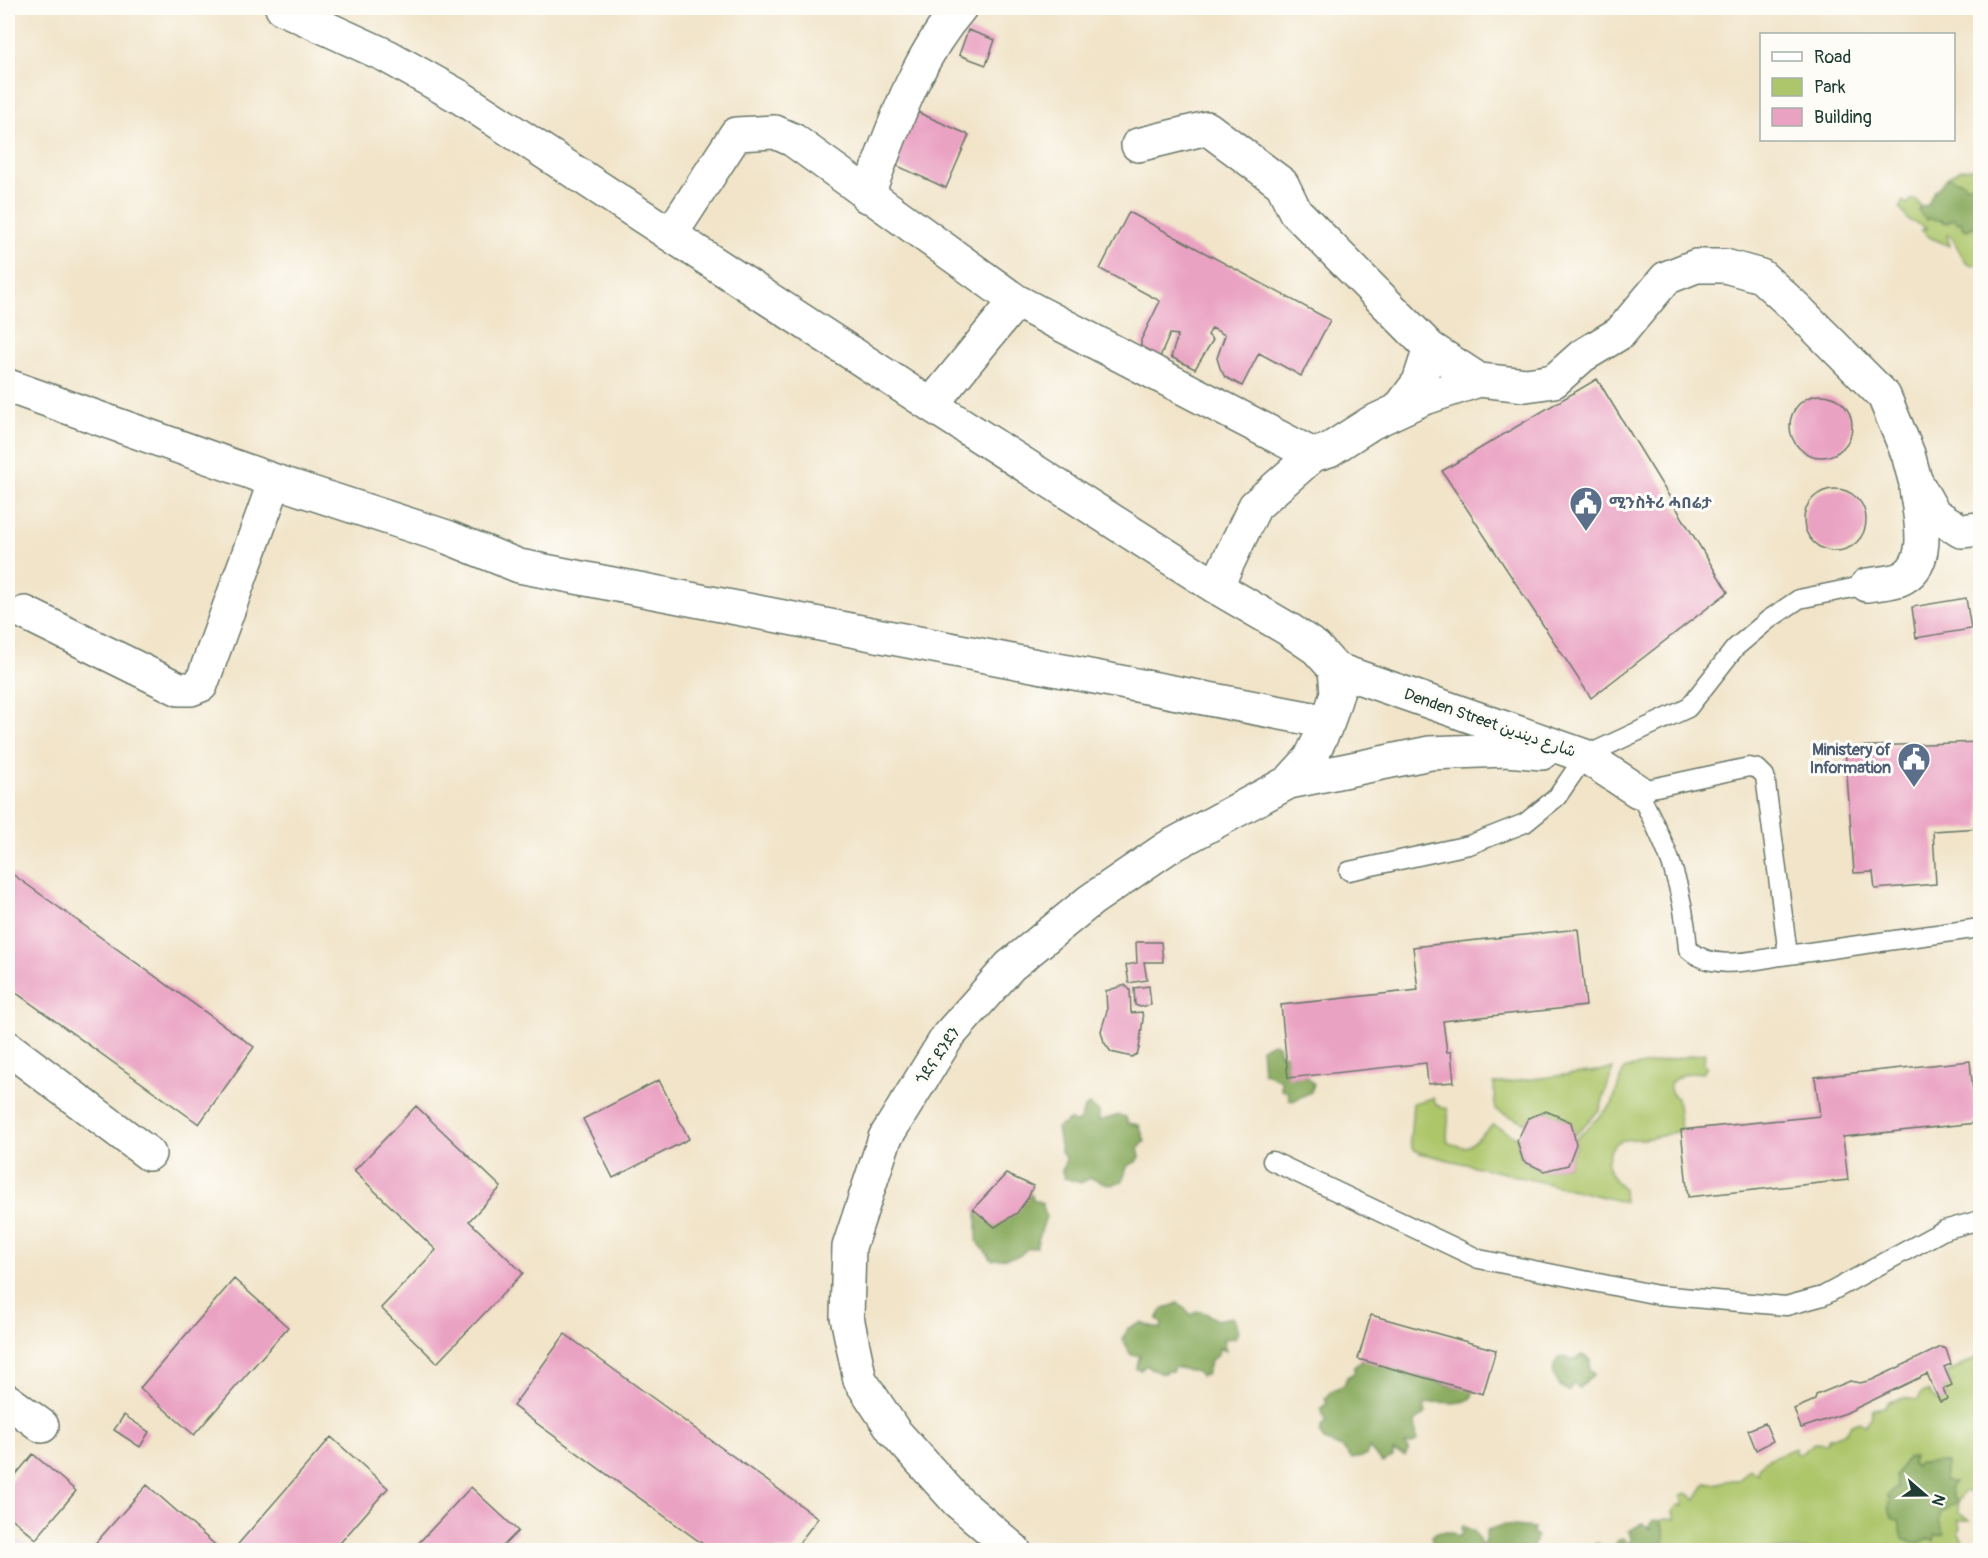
<svg xmlns="http://www.w3.org/2000/svg" width="1988" height="1558" font-family="Pangolin,'Playpen Sans Arabic','Noto Sans Ethiopic',sans-serif">
	<rect width="100%" height="100%" fill="#fdfcf7"/>
	<filter id="ink" filterUnits="userSpaceOnUse"><feTurbulence type="fractalNoise" baseFrequency=".0167" numOctaves="2"/><feDisplacementMap in="SourceGraphic" scale="12" xChannelSelector="R" yChannelSelector="G"/><feConvolveMatrix kernelMatrix="1 2 1 2 8 2 1 2 1" color-interpolation-filters="sRGB"/></filter>
	<filter id="wash" filterUnits="userSpaceOnUse"><feTurbulence type="fractalNoise" baseFrequency=".008" numOctaves="4" result="noise"/><feDisplacementMap in="SourceGraphic" scale="24" xChannelSelector="R" yChannelSelector="G"/><feGaussianBlur stdDeviation="1.35" result="paint"/><feColorMatrix in="noise" values="0 0 0 0 0 0 0 0 0 0 0 0 0 0 0 0 0 1.4 0 .05"/><feComposite in="paint" operator="in"/></filter>
	<g filter="url(#wash)">
		<rect width="100%" height="100%" fill="#f1e4c9"/>
		<!-- built -->
		<path fill="#ead1ec" d="M8,1531l23,19h-23z"/>
		<!-- green -->
		<path fill="#adc66b" stroke="#668250" stroke-width="1.5" d="M1980,168l-1,17 -13,1 -18,-9 13,-8z
			M1911,200h5l5,6 -2,5 8,9 7,-2 12,5 8,-4 26,10v35l-7,2 -7,-3 -15,-27 -4,-1 3,11 -19,-8 -10,-8 6,-2 -19,-8 -8,-12 3,-7 4,3z
			M1705,1053l-1,11 3,3 -4,6c-15,-4 -48,9 -26,25l4,32c-12,4 -25,8 -38,9 -17,1 -32,-3 -35,21 -2,12 6,20 15,28l1,14 -204,-49 -8,-5 -2,-7 3,-38 20,-5 3,7 11,3c4,12 -2,23 1,35l16,4 5,-1 24,-21 26,13 -2,4 6,19 21,10 24,-6 8,-21 -1,-4 37,-36 12,-35z
			M1613,1069l-13,40 -26,27 -3,-14 -25,-11 -18,7 -2,5 -31,-13 -1,-26z
			M1980,1356v138l-16,-2 -6,9 1,11 10,8h-11l3,7 -2,6 7,11 -3,6h-303l4,-18 -4,-11 7,-3 8,1 -2,-7 4,-7 6,1 -2,-10 4,-3 6,2 4,5 11,-17c11,4 21,-5 33,-3l11,-11 7,5 1,-7 10,-8 27,-11v5l5,1 14,-11 12,1 3,-6 18,-6 4,-8 8,-3 6,4 6,-7 2,-9 12,-2 3,-5 16,-4 14,2 3,-7 7,-2 12,11 7,-4 -4,-9 9,-5 -5,-12z"/>
		<!-- forest -->
		<path fill="#8aab5f" stroke="#54744a" stroke-width="1.5" d="M1948,177l15,5 3,4 14,-3v46l-5,-3 -8,4 -5,-3 -1,-5 -3,1 -4,-4 -8,4 -5,-3c-10,-2 -16,3 -22,-9l2,-5 7,-1 5,-12z
			M1273,1043l5,2 2,8 6,2 2,23 18,-2 8,8 -3,8 -18,9 -4,-1 -1,-8 -7,-2v-10l-18,-8 -2,-24z
			M1089,1105l10,7v9l20,-6 7,2 2,6 11,2 6,16 -7,8 2,8 -4,5 -9,4 -4,15 -12,4 -21,-7 -9,5 -17,-5 -2,-7 4,-12 -5,-7 -4,-24 13,-8 4,3 5,-1 5,-13z
			M1032,1195l1,4 9,4 4,13 -10,31 -9,2 -8,7 -27,4 -15,-19v-29z
			M1178,1303l14,12 4,-4 10,2 11,7 14,-3 4,3 3,12 -3,6 -12,1 3,12 -7,-3 -1,7 -7,5 -5,15 -5,1 -4,-4 -23,-5 -2,5 -6,-2 -1,3h-6l-13,-8 -5,5 -5,-1 4,-14h-9l-8,-15 5,-12 13,-5 20,6 1,-5 -5,-5 5,-9z
			M1582,1355l8,5v10l4,4 -14,14 -7,-4 -4,7c-14,-4 -22,-25 -9,-34l14,2z
			M1368,1357c19,7 91,37 106,30 0,27 -36,9 -50,18l2,8 -11,9 2,18 -5,4h-7l4,5 -4,7 -12,-5v6l-11,6 -13,-15 -3,8 -14,3 -10,-11 -18,-7 -4,-7 2,-9 5,-3 -7,-13 7,-6 -2,-4 6,-8 13,-6 3,-8 7,-4 1,-7z
			M1913,1457l-2,6 4,4 3,-4 28,-1 -2,19 11,1 -5,5 3,10 5,4 -18,13 -1,6 6,14 -10,2 -1,5 -7,-2 -11,5 -13,-5 -4,-18 -6,-2 -5,-13 2,-7 -3,-3 10,-9 -2,-11 12,-18z
			M1653,1521h7l5,17 -5,12h-66l-1,-1 3,-6 15,6 8,-10 5,-1 2,4 6,1 -3,-12 14,-8 8,6 -1,-5z
			M1503,1525l31,3 -1,5 4,3 -4,10 2,4h-53v-2l-5,2h-38l-7,-7v-7l5,-4h16l4,5 6,-4 -2,-4 2,-3 11,5 9,16 4,-17z"/>
		<g id="blocks">
			<!-- building -->
			<path fill="#eaa2c2" d="M968,30l27,10 -9,25 -27,-10z
				M917,112l52,23 -23,53 -53,-24z
				M1129,212l201,108 -29,56 -42,-23 -17,33 -17,-9 -5,-9 -3,-10 8,-23 -13,-7 -4,7 5,5 -18,29 -24,-12 7,-22 -8,-1 -10,23 -14,-5 -5,-6v-6l19,-39 -60,-32z
				M1597,379l131,213 -137,106 -149,-227z
				M1790 426a31 31 0 1 1 62 0a31 31 0 1 1-62 0Z
				M1804 520a31 31 0 1 1 62 0a31 31 0 1 1-62 0Z
				M1966,598l5,31 -55,9 -4,-31z
				M1980,742v86l-47,3 3,53 -61,5 -2,-17 -19,1 -9,-126z
				M8,871l246,176 -55,77 -191,-137z
				M1578,929l8,77 -143,15 4,31h4l3,30 -26,2 -2,-21 -138,15 -7,-73 137,-15 -5,-43z
				M1136,942h25l2,20h-19l3,18 -18,3 -3,-18 11,-2z
				M1125,985l5,5 1,23 11,-1 1,7 -4,30 -2,5 -5,3 -21,-5 -7,-10 -3,-11 6,-20 -1,-20z
				M1149,986l2,19 -11,2 -5,-2 -1,-17z
				M1970,1061l6,62 -133,14 5,43 -160,17 -7,-67 139,-14 -5,-39z
				M659,1080l30,59 -76,39 -30,-59z
				M416,1106l85,81 -32,34 54,52 -86,90 -56,-55 55,-58 -82,-79z
				M1546,1111l25,11 5,22 -8,21 -24,6 -21,-10 -6,-20 11,-23z
				M1006,1174l27,12 -5,12 -11,15 -22,14 -22,-18z
				M234,1279l54,48 -94,108 -54,-47z
				M1371,1315l125,35 -13,44 -125,-35z
				M565,1334l253,184 -24,32h-83l-198,-144z
				M1941,1347l5,2 5,15 -7,3 8,18 -9,4 4,10 -7,3 -13,-28 -81,39 -45,15 -7,-19 21,-9 1,-5 34,-14 10,2 12,-3z
				M124,1415l25,17 -9,15 -26,-17z
				M1765,1423l8,18 -17,9 -8,-20z
				M331,1437l57,51 -54,62h-101z
				M33,1454l43,37 -40,48 -28,-24v-31z
				M147,1485l74,65h-125l-4,-3z
				M471,1487l47,44 -19,19h-87z"/>
		</g>
	</g>
	<g filter="url(#ink)">
		<use href="#blocks" fill-opacity="0" stroke="#687768" stroke-width="1.5"/>
		<g fill="none" stroke-linecap="round" stroke-linejoin="round">
			<defs>
				<path id="service" d="M1349,871l120,-26 56,-22 32,-26 28,-41 103,-48 47,-60 33,-28 31,-21 68,-14
					M1788,955c-32,4 -74,18 -100,-6 -5,-65 -20,-101 -50,-158l111,-24 9,2 7,7 23,179 192,-27
					M1272,1161l207,98 179,36 128,11 37,-10 121,-66 36,-10"/>
				<path id="minor" d="M282,8l105,48 73,41 471,308 285,182 72,42 28,19 19,21 250,87 53,35
					M1138,145l69,-17 75,56 13,27 135,137
					M867,196c26,-65 46,-134 93,-188
					M671,234l65,-100 39,-2 18,8 223,161 297,154
					M8,386l267,95 172,56 72,29 809,156
					M931,405l85,-104
					M1399,409l20,-27 11,-34 49,32
					M1867,585c10,-2 28,-2 37,-8 29,-17 15,-63 12,-89
					M1216,587l39,-81 58,-51 16,-5 42,-27 51,-24 57,-19 47,5 28,-4 28,-25 38,-23 46,-55 30,-12h29l36,10 34,31 89,89 24,58 7,26 19,34 27,17 19,-2
					M25,613l154,76h12l10,-4 74,-204
					M1289,782l141,-29 75,-3 37,3
					M8,1048l141,106
					M8,1401l34,25
					M1014,1550l-57,-49 -63,-70 -34,-51 -13,-63 2,-70 36,-109 63,-102 62,-70 81,-66 76,-52 122,-66 21,-23 18,-37 9,-29 -2,-24"/>
			</defs>
			<!-- service casing -->
			<use href="#service" stroke="#687768" stroke-width="21"/>
			<!-- minor casing -->
			<use href="#minor" stroke="#687768" stroke-width="36"/>
			<!-- service -->
			<use href="#service" stroke="#fff" stroke-width="18"/>
			<!-- minor -->
			<use href="#minor" stroke="#fff" stroke-width="33"/>
		</g>
	</g>
	<!-- icons -->
	<defs>
		<symbol id="civic-pin" viewBox="-11 -11 22 30"><path d="M0 17L-7.5 6A9.5 9.5 0 1 1 7.5 6Z" fill="#5c6f8a" stroke="#fdfcf7"/><path d="M-.6-6.5H3V-4.5H.6V-3L4-1V1h2V6H-6V1h2V-1L-.6-3ZM-1.2 2.5V6h2.4V2.5Z" fill="#fff"/></symbol>
	</defs>
	<g fill-rule="evenodd">
		<use href="#civic-pin" x="1567" y="484" width="38" height="52"/>
		<use href="#civic-pin" x="1895" y="740" width="38" height="52"/>
	</g>
	<g text-anchor="middle" dominant-baseline="central" stroke-width="6" stroke-linejoin="round" paint-order="stroke">
		<!-- service labels -->
		<g font-size="16" font-weight="bold" fill="#4e5e75" stroke="#fdfcf7" text-anchor="start">
			<text x="1609" y="503">ሚንስትሪ ሓበሬታ</text>
			<text x="1891" y="750" text-anchor="end">Ministery of<tspan x="1891" dy="18">Information</tspan></text>
		</g>
		<!-- street labels -->
		<g font-size="16" fill="#1f3d34" stroke="#fdfcf7">
			<text transform="translate(1490 723) rotate(19)">Denden Street شارع ديندين</text>
			<text transform="translate(938 1056) rotate(-56)">ጎደና ደንደን</text>
		</g>
	</g>
	<!-- margin -->
	<rect width="1988" height="1558" fill="none" stroke="#fdfcf7" stroke-width="30"/>
	<!-- legend -->
	<rect x="1760" y="33" width="195" height="108" fill="#fdfcf7" stroke="#a4b0a9" stroke-width="1.5"/>
	<rect x="1772" y="52" width="30" height="9" fill="#ffffff" stroke="#a4b0a9" stroke-width="1.5"/>
	<text x="1814" y="63" font-size="18" fill="#1f3d34">Road</text>
	<rect x="1772" y="78" width="30" height="18" fill="#adc66b" stroke="#a4b0a9" stroke-width="1.5"/>
	<text x="1814" y="93" font-size="18" fill="#1f3d34">Park</text>
	<rect x="1772" y="108" width="30" height="18" fill="#eaa2c2" stroke="#a4b0a9" stroke-width="1.5"/>
	<text x="1814" y="123" font-size="18" fill="#1f3d34">Building</text>
	<!-- north arrow -->
	<g transform="translate(1925 1495) rotate(110)" stroke="#fdfcf7" stroke-width="4.5" paint-order="stroke">
	<path d="M0-4.5L10 22L0 15L-10 22Z" fill="#1f3d34"/>
	<text y="-9" font-size="16" font-weight="bold" text-anchor="middle" fill="#1f3d34">N</text>
	</g>
</svg>
